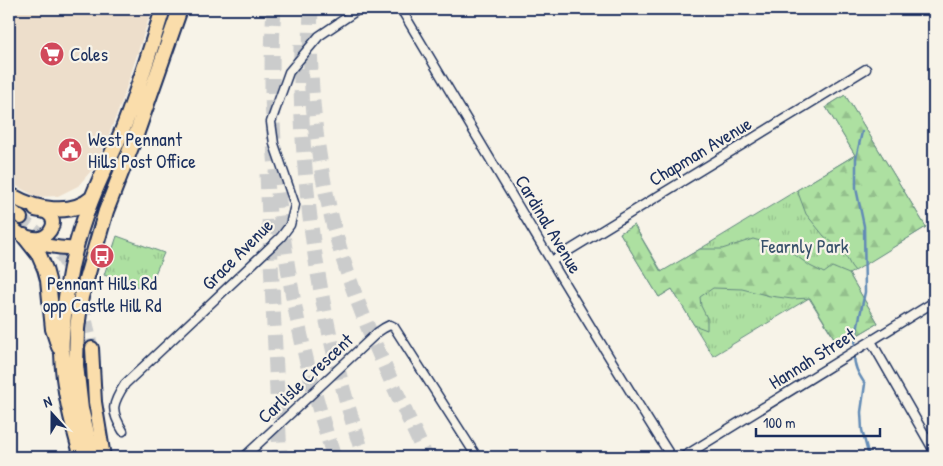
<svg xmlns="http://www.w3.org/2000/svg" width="943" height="466" font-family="'Patrick Hand',sans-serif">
	<defs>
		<pattern id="grass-tufts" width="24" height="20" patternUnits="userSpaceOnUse" patternTransform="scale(1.25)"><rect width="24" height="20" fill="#ade0a1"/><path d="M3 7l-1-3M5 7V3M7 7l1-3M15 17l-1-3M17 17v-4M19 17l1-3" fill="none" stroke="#94c08d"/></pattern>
		<pattern id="forest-firs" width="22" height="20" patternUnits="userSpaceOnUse" patternTransform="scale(1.25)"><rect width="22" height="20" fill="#ade0a1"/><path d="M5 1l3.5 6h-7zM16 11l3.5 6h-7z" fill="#94c08d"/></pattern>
	</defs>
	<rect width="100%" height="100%" fill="#f7f3e8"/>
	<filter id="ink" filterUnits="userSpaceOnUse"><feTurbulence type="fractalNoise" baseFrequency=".02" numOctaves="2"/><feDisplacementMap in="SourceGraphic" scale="10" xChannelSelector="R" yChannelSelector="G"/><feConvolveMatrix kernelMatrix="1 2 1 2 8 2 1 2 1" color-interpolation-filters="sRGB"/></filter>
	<g filter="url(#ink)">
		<!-- built -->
		<path fill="#eddecb" d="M9,9h143l-31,95 -24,60 -19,22 -20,10 -21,1 -28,-15z"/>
		<!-- grass -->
		<path fill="url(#grass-tufts)" stroke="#648880" d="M845,95l81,132 -77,47 29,49 -39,23 -30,-48 -96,58 -41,-67 -13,8 -39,-64 14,-8 28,47 193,-117 -29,-48z
			M117,236l47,17 -16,37 -44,-15z"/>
		<!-- forest -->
		<path fill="url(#forest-firs)" stroke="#648880" d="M845,95l81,132 -71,44 -4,-5 -8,-15 -19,-15 -18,-22 -9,-24 58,-35 -29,-48z
			M634,225l27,47 39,-23h22l31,-10 33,9 24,18 14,7 8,-6 17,7 29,49 -39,23 -29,-48 -18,1 -22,-3 -28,-7 -29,-1 -13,9 1,9 6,12v12l-13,-5 -22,-36 -13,8 -39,-64z"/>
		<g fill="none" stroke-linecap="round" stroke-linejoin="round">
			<!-- stream -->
			<path stroke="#628bb6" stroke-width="2.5" d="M854,348l5,-28 6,-28 -1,-66 -8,-38v-30l6,-26
				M854,354c0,13 4,19 11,30l-4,28 1,18 7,27"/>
			<!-- primary-tunnel -->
			<path stroke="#cbcccc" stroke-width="12" stroke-dasharray="12 6" stroke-linecap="butt" d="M21,218c9,8 21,16 30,26 24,28 36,68 41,104"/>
			<!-- motorway-tunnel -->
			<path stroke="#cbcccc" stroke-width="15" stroke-dasharray="15 8" stroke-linecap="butt" d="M274,9c-2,26 -2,53 -2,79 2,125 23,251 62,369
				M311,9c-4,92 10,190 41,277 21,59 49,115 74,171
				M301,45c-2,140 18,280 63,412
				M267,174l13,283"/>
			<defs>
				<path id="minor" d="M401,9c89,149 176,299 269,446
					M552,261l314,-192
					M871,341l63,110
					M123,431c-13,-21 -11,-27 2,-47l156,-147 9,-12 5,-20 -21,-61 -3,-22 18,-50 30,-36 40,-27
					M244,457l134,-125 6,-4 6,-3 4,2 83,130
					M683,457l251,-155"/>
				<path id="primary" d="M9,208l12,10
					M9,225c5,4 10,9 16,12 14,8 34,12 50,11
					M24,236c5,1 11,3 16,2 11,-3 19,-18 7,-25 -3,-2 -8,-2 -12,-3
					M92,348l3,54 9,55"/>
				<path id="trunk" d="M14,197c21,12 57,20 78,1
					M24,236l15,19 6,14 3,11 5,49 6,18
					M82,457c-10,-34 -19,-69 -20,-104 -1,-9 0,-18 1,-27 3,-43 12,-85 28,-125 9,-24 21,-46 31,-70 16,-40 28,-81 41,-122
					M93,457l-12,-48 -5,-44 1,-36 4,-32 25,-86 31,-79 43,-123"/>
			</defs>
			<!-- minor casing -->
			<use href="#minor" stroke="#1b2f5e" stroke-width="11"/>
			<!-- primary casing -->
			<use href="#primary" stroke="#1b2f5e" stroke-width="16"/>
			<!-- trunk casing -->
			<use href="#trunk" stroke="#1b2f5e" stroke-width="18"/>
			<!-- minor -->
			<use href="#minor" stroke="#f7f3e8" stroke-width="8"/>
			<!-- primary -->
			<use href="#primary" stroke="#faddab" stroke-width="12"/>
			<!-- trunk -->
			<use href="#trunk" stroke="#faddab" stroke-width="14"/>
		</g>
	</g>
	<!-- icons -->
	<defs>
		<symbol id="supermarket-disc" viewBox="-11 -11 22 22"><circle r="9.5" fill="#d1495b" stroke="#f7f3e8"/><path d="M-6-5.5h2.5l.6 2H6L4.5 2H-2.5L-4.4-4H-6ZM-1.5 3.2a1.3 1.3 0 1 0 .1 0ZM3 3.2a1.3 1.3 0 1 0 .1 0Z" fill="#fff"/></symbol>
		<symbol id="civic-disc" viewBox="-11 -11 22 22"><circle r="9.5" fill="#d1495b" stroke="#f7f3e8"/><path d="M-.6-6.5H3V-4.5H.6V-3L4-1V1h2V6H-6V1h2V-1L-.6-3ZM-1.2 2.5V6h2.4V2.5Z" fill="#fff"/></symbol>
		<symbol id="bus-disc" viewBox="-11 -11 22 22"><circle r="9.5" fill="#d1495b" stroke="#f7f3e8"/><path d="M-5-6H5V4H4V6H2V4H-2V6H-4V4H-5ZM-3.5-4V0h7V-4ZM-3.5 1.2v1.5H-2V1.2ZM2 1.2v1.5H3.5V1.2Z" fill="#fff"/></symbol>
	</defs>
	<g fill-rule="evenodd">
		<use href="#supermarket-disc" x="38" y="40" width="28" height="28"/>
		<use href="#civic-disc" x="56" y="136" width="28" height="28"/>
		<use href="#bus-disc" x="88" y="242" width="28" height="28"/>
	</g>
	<g text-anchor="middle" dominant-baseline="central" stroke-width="4.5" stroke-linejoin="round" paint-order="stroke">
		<!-- poi labels -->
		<g font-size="19" fill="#1b2f5e" stroke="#f7f3e8" text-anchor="start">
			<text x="70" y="54">Coles</text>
			<text x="88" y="139">West Pennant<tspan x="88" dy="22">Hills Post Office</tspan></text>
			<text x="102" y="283" text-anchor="middle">Pennant Hills Rd<tspan x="102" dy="22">opp Castle Hill Rd</tspan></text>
		</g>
		<!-- street labels -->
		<g font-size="19" fill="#1b2f5e" stroke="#f7f3e8">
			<text transform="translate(700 151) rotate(-31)">Chapman Avenue</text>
			<text transform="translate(549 224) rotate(59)">Cardinal Avenue</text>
			<text transform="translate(237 254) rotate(-45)">Grace Avenue</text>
			<text transform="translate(812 358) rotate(-32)">Hannah Street</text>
			<text transform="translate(305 378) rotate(-43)">Carlisle Crescent</text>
		</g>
		<!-- park labels -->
		<g font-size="19" fill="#38526b" stroke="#f7f3e8">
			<text x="805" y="246">Fearnly Park</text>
		</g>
	</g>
	<!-- margin -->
	<rect width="943" height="466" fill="none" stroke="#f7f3e8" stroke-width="30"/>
	<rect x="15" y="15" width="913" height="436" fill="none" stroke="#1b2f5e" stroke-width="2" filter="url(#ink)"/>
	<!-- north arrow -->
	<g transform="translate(52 414) rotate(339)" stroke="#f7f3e8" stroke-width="4" paint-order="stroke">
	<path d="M0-4L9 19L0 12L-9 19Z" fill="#1b2f5e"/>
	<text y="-8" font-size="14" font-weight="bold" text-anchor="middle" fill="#1b2f5e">N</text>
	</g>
	<!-- scale -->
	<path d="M756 428v8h124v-8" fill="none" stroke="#1b2f5e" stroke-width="2.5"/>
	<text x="763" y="428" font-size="15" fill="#1b2f5e" stroke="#f7f3e8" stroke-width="4" paint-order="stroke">100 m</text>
</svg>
